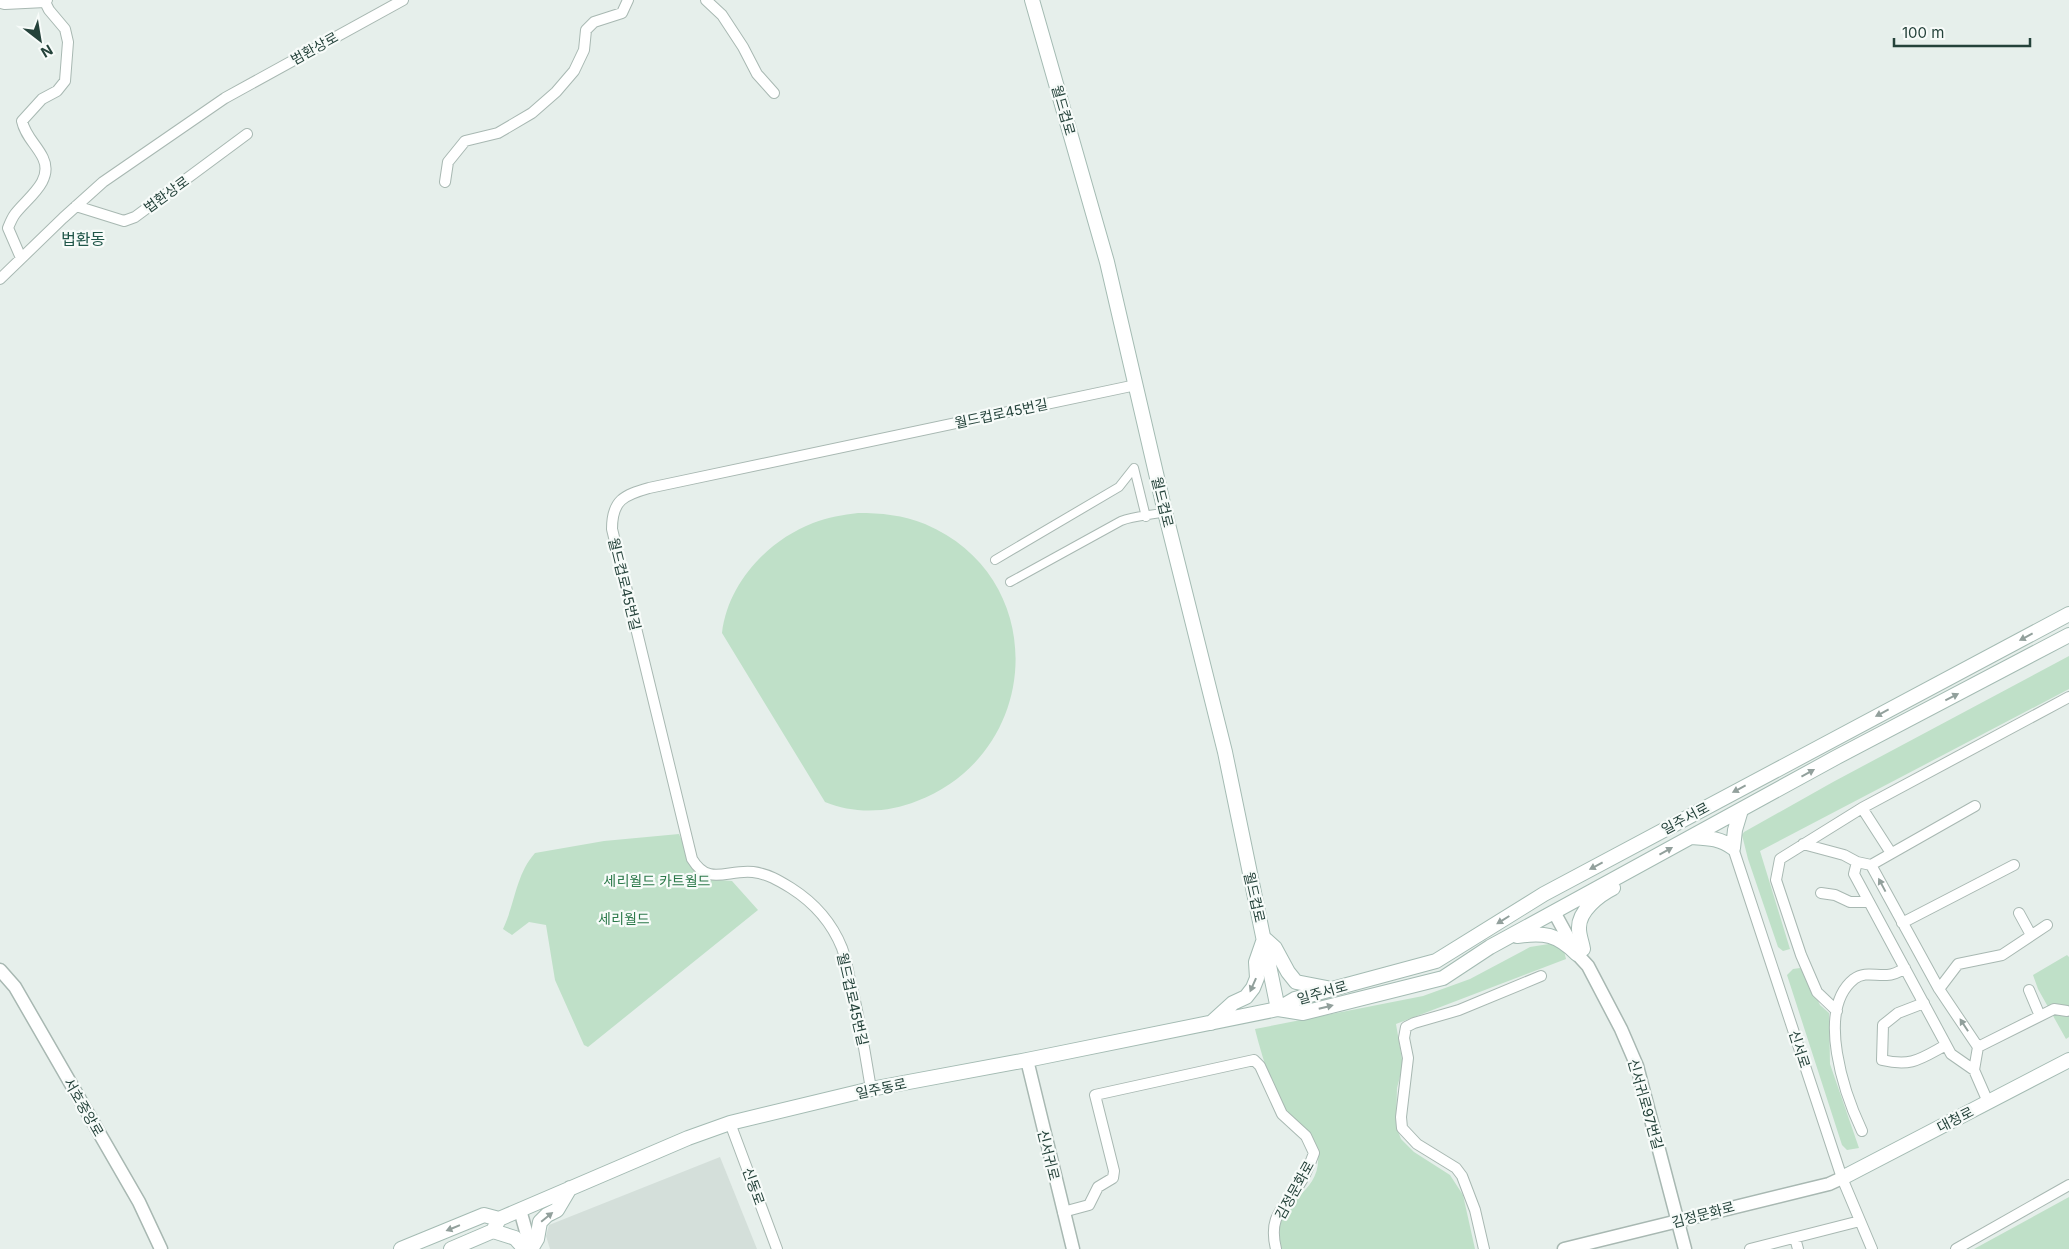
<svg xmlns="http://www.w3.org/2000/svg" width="2069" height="1249" font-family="Inter,'Noto Sans KR',sans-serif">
	<rect width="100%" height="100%" fill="#e6efeb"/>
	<!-- built -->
	<path fill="#d4dfda" d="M720,1157l37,92h-207l-4,-13 3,-11z"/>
	<!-- green -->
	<path fill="#bfe0c8" d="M858,513c23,0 45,2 67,11 126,53 118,229 -8,277 -29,12 -63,13 -92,1l-103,-169c6,-50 45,-92 91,-110 15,-6 30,-8 45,-10z
		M2069,656v33l-309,162 30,98 -7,2 -5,-4 -30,-88 -6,-24 2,-3 89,-50z
		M679,834l17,39 13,6 23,2 26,29 -170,137 -4,-2 -29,-65 -9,-55 -17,-3 -17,13 -9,-6c12,-25 13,-55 32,-76l69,-12z
		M1549,944l10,1 5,6 2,8 -170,65 7,41 -6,23 -1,38 5,13 13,13 36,23 13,20 12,54h-194c-12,-50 40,-51 37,-93 -2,-20 -19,-28 -31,-41 -11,-11 -28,-69 -32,-86l168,-33 47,-17 60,-32z
		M2067,955l2,2v80l-3,2 -28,-50 -5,-14z
		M1800,968l4,3 16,34 9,8 1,51 29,84 -12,2 -5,-5 -55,-170 6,-6z
		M2069,1197v52h-95z"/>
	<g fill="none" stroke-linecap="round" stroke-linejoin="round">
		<defs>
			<path id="pedestrian" d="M995,560l124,-73 15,-19 12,49
				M1010,582l111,-61c15,-6 29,-5 44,-9"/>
			<path id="minor" d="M706,0l16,15 21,32 14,27 17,19
				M0,3l5,1 40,-2 2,-2
				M445,182l3,-20 17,-21 33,-8 34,-20 24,-21 18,-21 10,-21 2,-20 8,-8 28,-9 6,-13
				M76,206l48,15 11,-4 112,-83
				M21,258l-13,-30c2,-5 4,-10 7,-14 12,-16 39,-33 28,-56 -6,-13 -18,-22 -21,-37l20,-22 15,-8 8,-10 3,-39 -3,-13 -16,-19 -4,-8
				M0,279l63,-61 40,-36 122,-84 178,-98
				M1862,808l29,45
				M1803,844l41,11 13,7
				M1733,848l109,330 30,71
				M1871,865l104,-59
				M1821,893l14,2 15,7h19
				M2019,913l12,22
				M1902,923l112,-58
				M1939,989l19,-25 44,-9 45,-30
				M2029,990l11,26
				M1924,1003l-26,10 -15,12 -1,35c30,7 38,-1 64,-15
				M1837,1011l-20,-19 -16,-37 -25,-75 4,-21 82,-51 207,-111
				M1978,1047l76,-38 13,2
				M1974,1070l-23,-16 -97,-180 3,-12 14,3 68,124 39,58 -4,23 14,32
				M871,1089c-6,-35 -11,-70 -20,-105 -3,-12 -5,-25 -9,-36 -10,-25 -29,-46 -51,-60 -13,-8 -23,-14 -38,-16 -26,-3 -44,15 -61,-13l-80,-330c0,-29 12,-34 37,-41l487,-103
				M730,1123l47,126
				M1862,1131c-17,-36 -47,-121 -8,-152 11,-8 21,-3 33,-4 7,0 12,-3 18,-7
				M1063,1212l26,-7 9,-18 15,-9 1,-7 -19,-76 159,-35 6,6 22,48 24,22 8,17c-4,11 -8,22 -15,32 -16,24 -31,31 -23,64
				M1795,1238l3,11
				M1484,1249l-9,-39 -13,-34 -6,-8 -39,-24 -15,-16 -1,-11 7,-59 -4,-20 2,-11 8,-4 45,-13 82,-34
				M1750,1249l110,-28
				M1956,1249l113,-64"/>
			<path id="tertiary" d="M1554,912l23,42 11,12 33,63 16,37 48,183
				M0,970l15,17 124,215 22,47
				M1027,1060l46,189
				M520,1210l11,39
				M1564,1249l265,-65 13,-6"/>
			<path id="secondary" d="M1032,0l75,262 58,250 60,240 53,257
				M1691,837c17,1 29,1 42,11
				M1733,848l2,-18 6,-20
				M1517,936c27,-4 40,-2 60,18
				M1265,939l10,9 13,24 8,10 31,6
				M1583,949c-1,-7 -4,-13 -4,-20 -1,-18 20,-34 34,-41
				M1278,1009l25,4 140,-35 47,-31 345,-189 234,-123
				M1211,1023l22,-20 13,-6 7,-9 4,-10 -1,-16 8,-23
				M1842,1178l227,-118
				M493,1231l22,7 8,9 6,2
				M401,1249l83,-34 15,4 189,-81 42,-15 141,-34 156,-29 251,-51 17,-10 141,-38 108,-67 525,-280
				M451,1249l42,-18 6,-12
				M531,1249l6,-10 3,-17 7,-7 10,-5 13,-22"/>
		</defs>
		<!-- pedestrian casing -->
		<use href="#pedestrian" stroke="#a8b8b2" stroke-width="10"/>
		<!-- minor casing -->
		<use href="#minor" stroke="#a8b8b2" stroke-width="12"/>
		<!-- tertiary casing -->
		<use href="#tertiary" stroke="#a8b8b2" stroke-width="15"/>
		<!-- secondary casing -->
		<use href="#secondary" stroke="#a4bbb3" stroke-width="16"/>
		<!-- pedestrian -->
		<use href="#pedestrian" stroke="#fff" stroke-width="8"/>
		<!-- minor -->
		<use href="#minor" stroke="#fff" stroke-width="10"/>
		<!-- tertiary -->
		<use href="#tertiary" stroke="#fff" stroke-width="12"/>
		<!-- secondary -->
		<use href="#secondary" stroke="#fff" stroke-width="14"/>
	</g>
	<!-- one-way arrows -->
	<defs><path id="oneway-solid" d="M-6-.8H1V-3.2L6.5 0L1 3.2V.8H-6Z" transform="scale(1.25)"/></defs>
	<g fill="#92a09c">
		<use href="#oneway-solid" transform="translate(2026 637) rotate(152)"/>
		<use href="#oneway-solid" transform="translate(1952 697) rotate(-27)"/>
		<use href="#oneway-solid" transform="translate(1882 713) rotate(152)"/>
		<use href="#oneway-solid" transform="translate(1808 773) rotate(-29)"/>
		<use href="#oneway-solid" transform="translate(1739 789) rotate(152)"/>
		<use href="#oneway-solid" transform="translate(1666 851) rotate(-29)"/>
		<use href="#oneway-solid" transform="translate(1596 866) rotate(152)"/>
		<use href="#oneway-solid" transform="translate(1882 885) rotate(-118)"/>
		<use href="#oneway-solid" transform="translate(1503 920) rotate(148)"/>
		<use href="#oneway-solid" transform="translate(1253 985) rotate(114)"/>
		<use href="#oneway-solid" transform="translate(1326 1007) rotate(-14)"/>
		<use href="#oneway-solid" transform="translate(1964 1025) rotate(-123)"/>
		<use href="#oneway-solid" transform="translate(547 1217) rotate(-39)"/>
		<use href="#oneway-solid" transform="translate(453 1228) rotate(158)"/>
	</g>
	<g text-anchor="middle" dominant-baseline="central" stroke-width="4.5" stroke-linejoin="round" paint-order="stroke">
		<!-- street labels -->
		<g font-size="14" fill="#24423a" stroke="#f7fbf9">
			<text transform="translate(314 48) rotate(-29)">범환상로</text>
			<text transform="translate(1064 110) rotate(74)">월드컵로</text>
			<text transform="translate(166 194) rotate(-36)">법환상로</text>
			<text transform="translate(1001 413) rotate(-12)">월드컵로45번길</text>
			<text transform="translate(1163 502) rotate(76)">월드컵로</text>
			<text transform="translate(625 584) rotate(76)">월드컵로45번길</text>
			<text transform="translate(1685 818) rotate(-28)">일주서로</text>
			<text transform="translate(1255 897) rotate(77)">월드컵로</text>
			<text transform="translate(1322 992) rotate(-16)">일주서로</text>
			<text transform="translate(853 999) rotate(77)">월드컵로45번길</text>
			<text transform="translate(1800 1049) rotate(72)">신서로</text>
			<text transform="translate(881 1088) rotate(-12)">일주동로</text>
			<text transform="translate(1646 1104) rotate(74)">신서귀로97번길</text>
			<text transform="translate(84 1107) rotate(60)">서호중앙로</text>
			<text transform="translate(1955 1119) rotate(-27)">대청로</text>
			<text transform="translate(1049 1155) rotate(76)">신서귀로</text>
			<text transform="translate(754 1186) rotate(70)">신동로</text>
			<text transform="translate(1294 1190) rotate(-61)">김정문화로</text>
			<text transform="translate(1703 1214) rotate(-15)">김정문화로</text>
		</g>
		<!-- park labels -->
		<g font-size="14" fill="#2d7a4b" stroke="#f7fbf9">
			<text x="657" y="880">세리월드 카트월드</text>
			<text x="624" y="918">세리월드</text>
		</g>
		<!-- quarter labels -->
		<g font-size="16" fill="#1f5548" stroke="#f7fbf9">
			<text x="83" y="239">법환동</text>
		</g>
	</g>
	<!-- north arrow -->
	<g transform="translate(40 40) rotate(149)" stroke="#f7fbf9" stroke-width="4" paint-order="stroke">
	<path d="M0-4L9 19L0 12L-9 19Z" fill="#24423a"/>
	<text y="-8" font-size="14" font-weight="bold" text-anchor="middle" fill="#24423a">N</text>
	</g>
	<!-- scale -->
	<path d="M1894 38v8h136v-8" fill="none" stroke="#24423a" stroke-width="2.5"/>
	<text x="1902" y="38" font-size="15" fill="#24423a" stroke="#f7fbf9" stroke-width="4" paint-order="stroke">100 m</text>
</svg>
